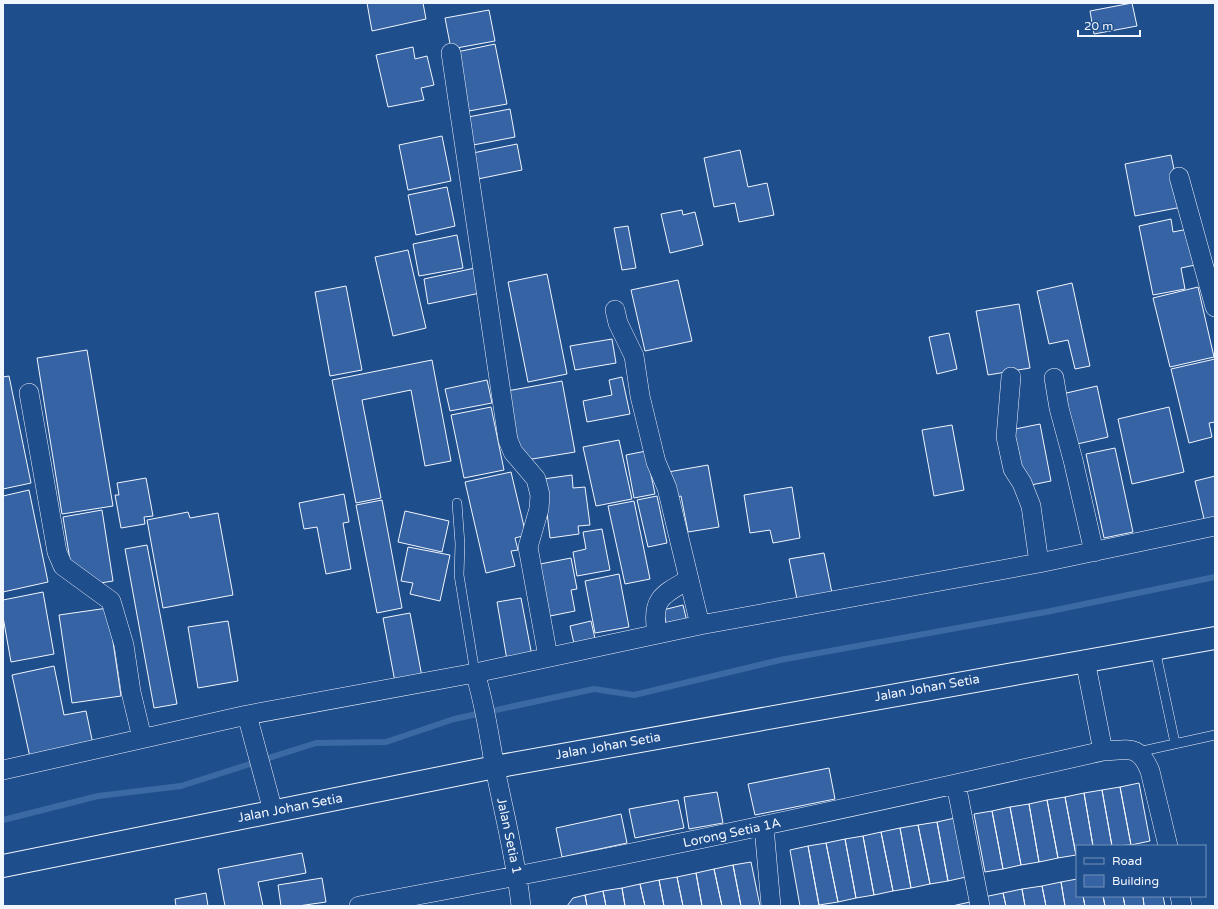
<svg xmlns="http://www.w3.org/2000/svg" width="1218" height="909" font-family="'Varela Round',sans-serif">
	<rect width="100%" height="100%" fill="#1f4e8c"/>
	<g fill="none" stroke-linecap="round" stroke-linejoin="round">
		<!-- stream -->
		<path stroke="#3b69a3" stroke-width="6" d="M3,820l95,-24 83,-10 135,-43 70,-1 68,-23 140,-30 40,6 146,-35 266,-48 169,-35"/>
	</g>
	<!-- building -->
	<path fill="#3563a3" stroke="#f2f6ff" d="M367,3h56l3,16 -54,12z
		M1132,3l5,23 -43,8 -4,-23z
		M489,10l6,31 -44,8 -6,-31z
		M495,44l12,60 -38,7 -12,-59z
		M413,47l2,12 12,-3 7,29 -13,3 3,12 -36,7 -12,-52z
		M510,109l5,28 -47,9 -5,-28z
		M442,136l9,45 -43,9 -9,-45z
		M517,144l5,26 -49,10 -5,-26z
		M740,150l8,37 19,-4 7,32 -35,7 -4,-19 -21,4 -10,-49z
		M1171,155l11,52 -47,9 -10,-52z
		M447,187l8,39 -39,9 -8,-40z
		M682,210l1,5 12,-3 8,33 -33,8 -9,-39z
		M1171,219l2,13 15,-3 7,36 -14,3 4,21 -32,6 -14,-69z
		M628,226l8,42 -14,2 -8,-42z
		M457,235l6,33 -44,8 -6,-32z
		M408,250l18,78 -33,8 -18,-79z
		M475,268l5,25 -52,11 -4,-25z
		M547,274l20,100 -39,8 -20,-100z
		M678,280l14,61 -47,10 -14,-61z
		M1072,283l18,83 -15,3 -7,-29 -19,4 -12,-53z
		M346,286l16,84 -32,6 -15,-84z
		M1198,287l16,70 -44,10 -17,-69z
		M1019,304l11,64 -42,7 -12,-64z
		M949,333l8,36 -20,5 -8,-37z
		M612,339l4,24 -41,7 -5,-24z
		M87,350l26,156 -51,8 -25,-156z
		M1215,359v63l-6,1 3,14 -23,6 -18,-74z
		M432,360l19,101 -26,5 -14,-76 -49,10 19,98 -25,5 -24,-123z
		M9,376l22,107 -28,6v-112z
		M622,377l8,37 -43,8 -4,-21 29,-6 -3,-15z
		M487,380l5,23 -42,8 -5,-22z
		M562,381l13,71 -55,9 -13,-70z
		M1097,386l11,51 -35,8 -11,-51z
		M491,407l13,63 -40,8 -13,-63z
		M1169,407l15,65 -52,12 -14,-65z
		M1040,424l11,57 -30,6 -11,-57z
		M952,425l12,65 -30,6 -12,-66z
		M619,440l13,59 -36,7 -13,-59z
		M1115,448l18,84 -29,6 -18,-84z
		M646,451l9,43 -21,4 -8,-43z
		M708,465l11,62 -31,5 -7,-36 -8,2 -5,-26z
		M511,472l15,63 -11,3 3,12 -7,1 4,15 -29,7 -21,-91z
		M572,475l1,13 12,-1 5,38 -12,1 1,8 -29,4 -7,-59z
		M1215,476v45l-10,2 -10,-42z
		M146,478l7,38 -9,1 1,7 -24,4 -6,-33h4l-2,-12z
		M792,487l8,51 -27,5 -3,-13 -20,3 -6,-38z
		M29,490l19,92 -45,10v-96z
		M344,494l5,28 -6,1 8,46 -25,5 -9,-47 -13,2 -5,-26z
		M657,496l10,47 -19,4 -11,-47z
		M382,500l20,108 -25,5 -21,-108z
		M634,501l16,78 -25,5 -17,-78z
		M102,510l11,71 -25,4 -3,-15 -13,2 -9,-55z
		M405,511l44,10 -7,31 -44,-10z
		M188,512l2,6 28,-5 15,82 -70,13 -16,-88z
		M602,529l8,41 -33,6 -4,-24 13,-3 -3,-17z
		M147,545l30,159 -23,4 -29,-159z
		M408,547l42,8 -10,46 -30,-7 3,-11 -12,-2z
		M824,553l8,40 -35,6 -8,-40z
		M571,558l6,31 -6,1 4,21 -30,6 -10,-52z
		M619,574l10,53 -34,6 -10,-52z
		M43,592l11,62 -43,8 -8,-45v-17z
		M521,598l11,58 -25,4 -10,-58z
		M683,605l4,17 -20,5 -4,-17z
		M108,608l13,88 -49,7 -13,-88z
		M410,613l12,64 -27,5 -12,-64z
		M228,621l10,60 -40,7 -10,-61z
		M591,621l5,22 -21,5 -5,-22z
		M54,666l10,49 22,-4 8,38 -63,13 -19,-87z
		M829,768l6,31 -80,16 -7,-31z
		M1139,783l11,58 -19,4 -11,-58z
		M1120,787l11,58 -19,1 -10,-56z
		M1102,790l10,56h-19l-9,-53z
		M717,792l6,31 -34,6 -5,-32z
		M1084,793l9,53h-16l-1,9 -11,-58z
		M1065,797l11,58 -18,3 -11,-58z
		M678,800l6,28 -49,10 -6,-29z
		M1047,800l11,58 -19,4 -10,-58z
		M1029,804l10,58 -18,3 -11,-58z
		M1010,807l11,58 -18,4 -11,-58z
		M992,811l11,58 -18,3 -11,-58z
		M621,814l6,29 -65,14 -6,-29z
		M955,818l11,59 -18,4 -11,-59z
		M937,822l11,59 -18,3 -12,-59z
		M918,825l12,59 -19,4 -11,-60z
		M900,828l11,60 -18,3 -12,-59z
		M881,832l12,59 -19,4 -11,-59z
		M863,836l11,59 -18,3 -11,-59z
		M845,839l11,59 -18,4 -12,-59z
		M826,843l12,59 -19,3 -11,-59z
		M808,846l11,59 -4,1h-15l-10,-56z
		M302,853l4,20 -48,9 5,24h-38l-7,-37z
		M751,862l9,44h-19l-8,-41z
		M733,865l8,41h-19l-8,-37z
		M714,869l8,37h-20l-6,-33z
		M696,873l6,33h-19l-6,-29z
		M677,877l6,29h-19l-5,-26z
		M322,878l4,24 -28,4h-17l-3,-21z
		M1077,879v17h6l2,10h-20l-4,-24z
		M659,880l5,26h-19l-5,-22z
		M1061,882l4,24h-19l-4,-20z
		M640,884l5,22h-20l-3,-18z
		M1042,886l4,20h-21l-3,-17z
		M622,888l3,18h-19l-3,-15z
		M1022,889l3,17h-19l-3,-13z
		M603,891l3,15h-19l-2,-11z
		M206,893l2,13h-32l-1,-7z
		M1003,893l3,13h-20l-2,-9z
		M585,895l2,11h-20l6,-8z
		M1083,896h20l2,10h-20z
		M1103,896h20l2,10h-20z
		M1123,896h20l1,10h-19z
		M1143,896h20l2,10h-21z
		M970,902l1,4h-19z"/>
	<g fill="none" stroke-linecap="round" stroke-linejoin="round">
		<defs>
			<path id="service" d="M457,503l3,41 -1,31 16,98
				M1155,649l20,94
				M1138,752l77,-17"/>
			<path id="minor" d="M451,53l57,387 5,12 23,27 4,16 -1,14 -11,38 20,110
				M1179,177l36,130
				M615,310l3,13 16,33 6,40 16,66 11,26 33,137
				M1011,377l-5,60 7,32 9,14 9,23 8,57
				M1054,378l5,30 14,52 21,92
				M29,393l28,159 6,14 48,35 13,44 7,47 11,46
				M657,633c-6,-33 4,-38 31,-53
				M475,673c10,31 14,63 20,95 9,46 21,91 26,138
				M247,715l26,96
				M1103,751c26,-1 36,-7 47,20l18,75
				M3,770l244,-55 228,-42 225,-48 339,-62 176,-37
				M956,784l24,122
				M764,827l7,79
				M1180,896l2,10
				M359,906c250,-46 497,-99 744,-155l-18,-91"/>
			<path id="secondary" d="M3,866l492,-99 720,-129"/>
		</defs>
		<!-- service casing -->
		<use href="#service" stroke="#f2f6ff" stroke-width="10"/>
		<!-- minor casing -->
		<use href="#minor" stroke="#f2f6ff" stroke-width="20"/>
		<!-- secondary casing -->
		<use href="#secondary" stroke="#f2f6ff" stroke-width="24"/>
		<!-- service -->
		<use href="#service" stroke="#1f4e8c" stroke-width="9"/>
		<!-- minor -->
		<use href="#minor" stroke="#1f4e8c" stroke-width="19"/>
		<!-- secondary -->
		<use href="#secondary" stroke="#1f4e8c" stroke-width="22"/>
	</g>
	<g text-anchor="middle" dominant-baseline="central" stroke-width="3" stroke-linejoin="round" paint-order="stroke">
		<!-- street labels -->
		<g font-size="13" fill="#f2f6ff" stroke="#1f4e8c">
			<text transform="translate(927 688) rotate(-10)">Jalan Johan Setia</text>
			<text transform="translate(608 746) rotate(-10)">Jalan Johan Setia</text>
			<text transform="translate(290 808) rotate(-11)">Jalan Johan Setia</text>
			<text transform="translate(732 833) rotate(-12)">Lorong Setia 1A</text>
			<text transform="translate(509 836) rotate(78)">Jalan Setia 1</text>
		</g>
	</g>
	<!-- border -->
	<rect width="1218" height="909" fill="none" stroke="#f2f6ff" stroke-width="8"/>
	<!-- legend -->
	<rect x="1076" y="845" width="130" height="52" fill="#1f4e8c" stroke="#7391ba"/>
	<rect x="1084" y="858" width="20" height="6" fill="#1f4e8c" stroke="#7391ba"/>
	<text x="1112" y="865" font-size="12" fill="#f2f6ff">Road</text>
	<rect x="1084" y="875" width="20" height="12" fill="#3563a3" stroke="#7391ba"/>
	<text x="1112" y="885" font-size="12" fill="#f2f6ff">Building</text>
	<!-- scale -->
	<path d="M1078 30v6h62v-6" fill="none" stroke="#f2f6ff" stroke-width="2"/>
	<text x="1084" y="30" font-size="12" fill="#f2f6ff" stroke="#1f4e8c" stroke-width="3" paint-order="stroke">20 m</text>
</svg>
